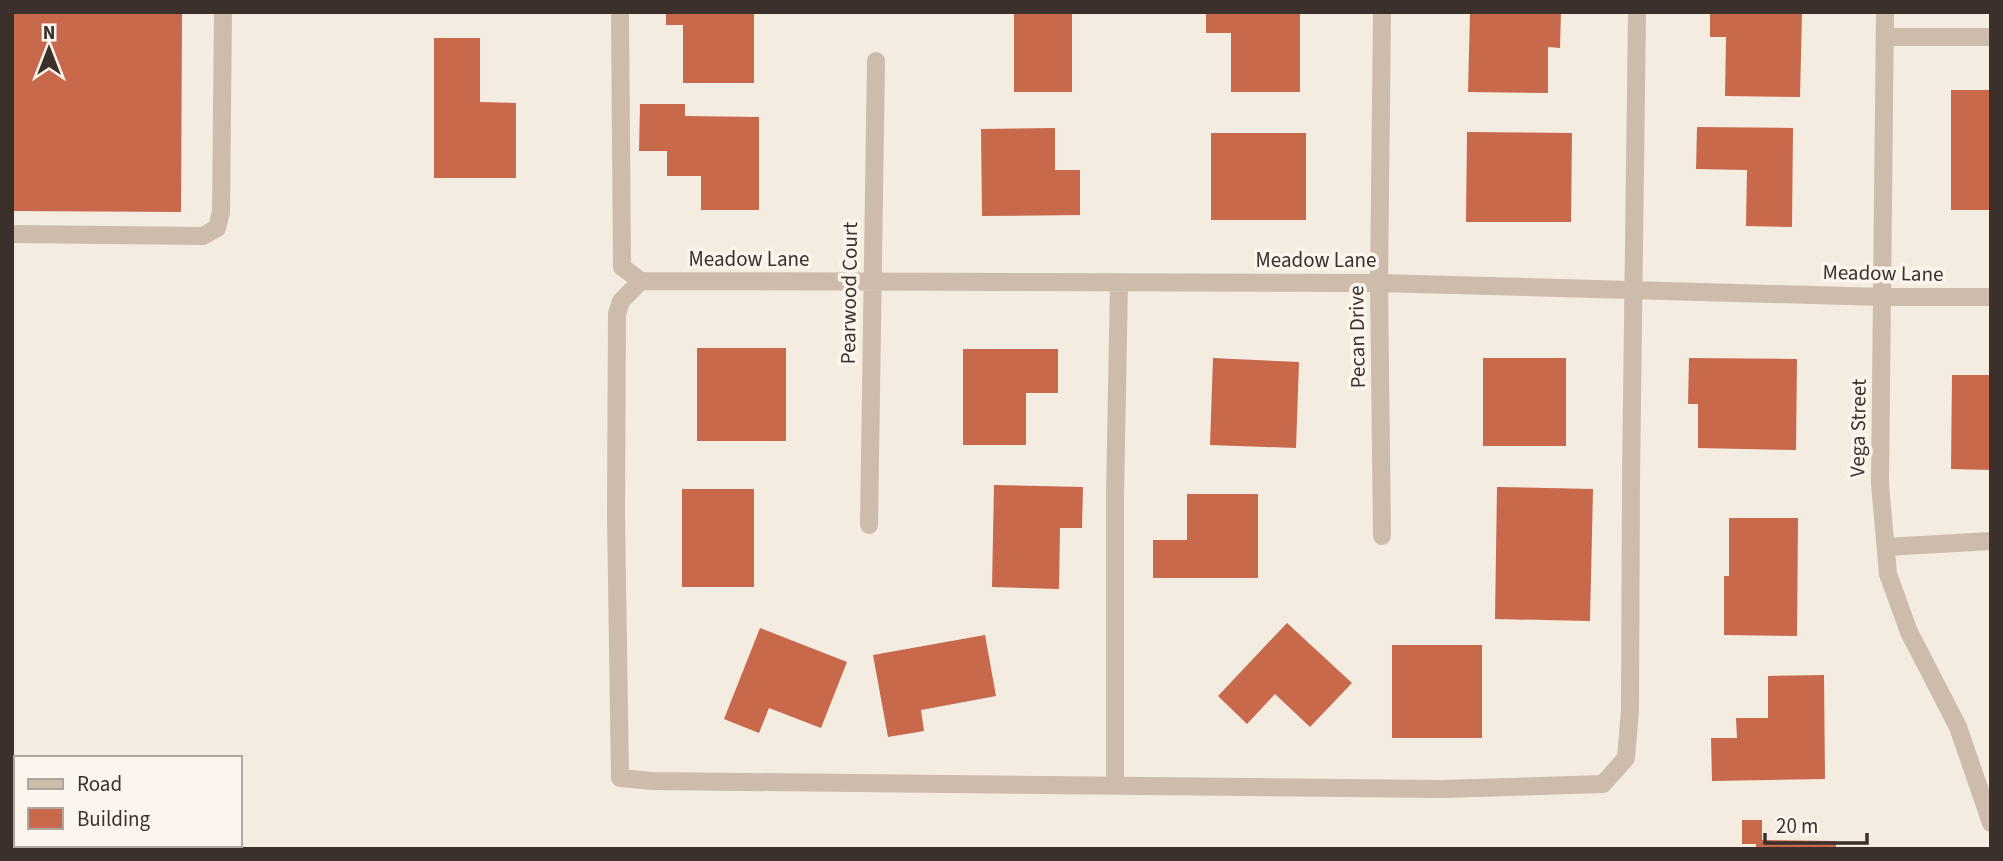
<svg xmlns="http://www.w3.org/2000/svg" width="2003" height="861" font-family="'Source Sans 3',sans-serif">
	<rect width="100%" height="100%" fill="#f4ebe1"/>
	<!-- building -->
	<path fill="#c8694b" d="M12,12h170l-1,200 -169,-1z
		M666,12h88v71h-71v-58h-17z
		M1014,12h58v80h-58z
		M1206,12h94v80h-69v-59h-25z
		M1470,12h91l-1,36 -12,-1v46l-80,-1z
		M1710,12h92l-2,85 -75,-1 1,-59h-16z
		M434,38h46v64l36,1v75h-82z
		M1951,90h40v120h-40z
		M640,104h45v12l74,1v93h-58v-34h-34v-25h-28z
		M1697,127l96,1 -1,99 -46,-1 1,-56 -51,-1z
		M1055,128v42h25v45l-98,1 -1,-87z
		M1467,132l105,1 -1,89h-105z
		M1211,133h95v87h-95z
		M697,348h89v93h-89z
		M963,349h95v44h-32v52h-63z
		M1213,358l86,4 -3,86 -86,-3z
		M1483,358h83v88h-83z
		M1689,358l108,1 -1,91 -98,-2v-44h-10z
		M1952,375h39v95l-40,-1z
		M994,485l89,2 -1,41h-22l-1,61 -67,-2z
		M1497,487l96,2 -3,132 -95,-2z
		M682,489h72v98h-72z
		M1187,494h71v84h-105v-38h34z
		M1729,518h69l-1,118 -73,-1v-59h5z
		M1287,623l65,60 -42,44 -35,-33 -28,30 -29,-28z
		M760,628l87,34 -26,66 -52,-20 -10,25 -35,-14z
		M985,635l11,61 -75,14 3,21 -36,6 -15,-82z
		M1392,645h90v93h-90z
		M1824,675l1,104 -113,2 -1,-43h26l-1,-20h32v-42z
		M1742,820h20v20l74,1v8h-80v-5h-14z"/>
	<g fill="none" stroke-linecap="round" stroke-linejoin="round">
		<!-- minor -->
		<path stroke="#cdbbac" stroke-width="18" d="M620,12l2,255 19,14
			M1885,12l-5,472 8,90 21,58 49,95 33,96
			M1885,37h106
			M12,234l191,2 14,-8 4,-16 2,-200
			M641,281l-20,20 -4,13 -1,201 4,263 33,3 789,8 161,-5 23,-26 4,-48 1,-230 6,-468
			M641,281l738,2 504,14h108
			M869,525l7,-464
			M1382,536l-3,-253 3,-271
			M1886,547l105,-6
			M1115,784v-287l4,-214"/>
	</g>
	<g text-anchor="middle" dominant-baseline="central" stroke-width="7" stroke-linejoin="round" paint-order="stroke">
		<!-- street labels -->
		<g font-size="21" fill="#3b302b" stroke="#fbf5ee">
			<text x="749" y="259">Meadow Lane</text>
			<text x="1316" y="260">Meadow Lane</text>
			<text transform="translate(1883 273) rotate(1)">Meadow Lane</text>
			<text transform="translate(849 293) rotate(-89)">Pearwood Court</text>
			<text transform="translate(1357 337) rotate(-91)">Pecan Drive</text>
			<text transform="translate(1858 428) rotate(-89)">Vega Street</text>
		</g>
	</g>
	<!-- border -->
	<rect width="2003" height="861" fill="none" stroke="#3b302b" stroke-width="28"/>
	<!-- legend -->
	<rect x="14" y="756" width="228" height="91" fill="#fbf5ee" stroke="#aea6a0" stroke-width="2"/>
	<rect x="28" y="779" width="35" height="10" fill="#cdbbac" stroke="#aea6a0" stroke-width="2"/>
	<text x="77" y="791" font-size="21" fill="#3b302b">Road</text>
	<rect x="28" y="808" width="35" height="21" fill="#c8694b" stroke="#aea6a0" stroke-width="2"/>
	<text x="77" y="826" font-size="21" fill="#3b302b">Building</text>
	<!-- north arrow -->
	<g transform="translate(49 49)" stroke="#fbf5ee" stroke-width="5" paint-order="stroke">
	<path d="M0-5L12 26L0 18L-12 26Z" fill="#3b302b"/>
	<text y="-10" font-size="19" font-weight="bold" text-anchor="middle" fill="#3b302b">N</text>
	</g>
	<!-- scale -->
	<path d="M1765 833v10h102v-10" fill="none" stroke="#3b302b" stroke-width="3.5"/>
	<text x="1776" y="833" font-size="21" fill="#3b302b" stroke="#fbf5ee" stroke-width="5" paint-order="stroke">20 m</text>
</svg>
